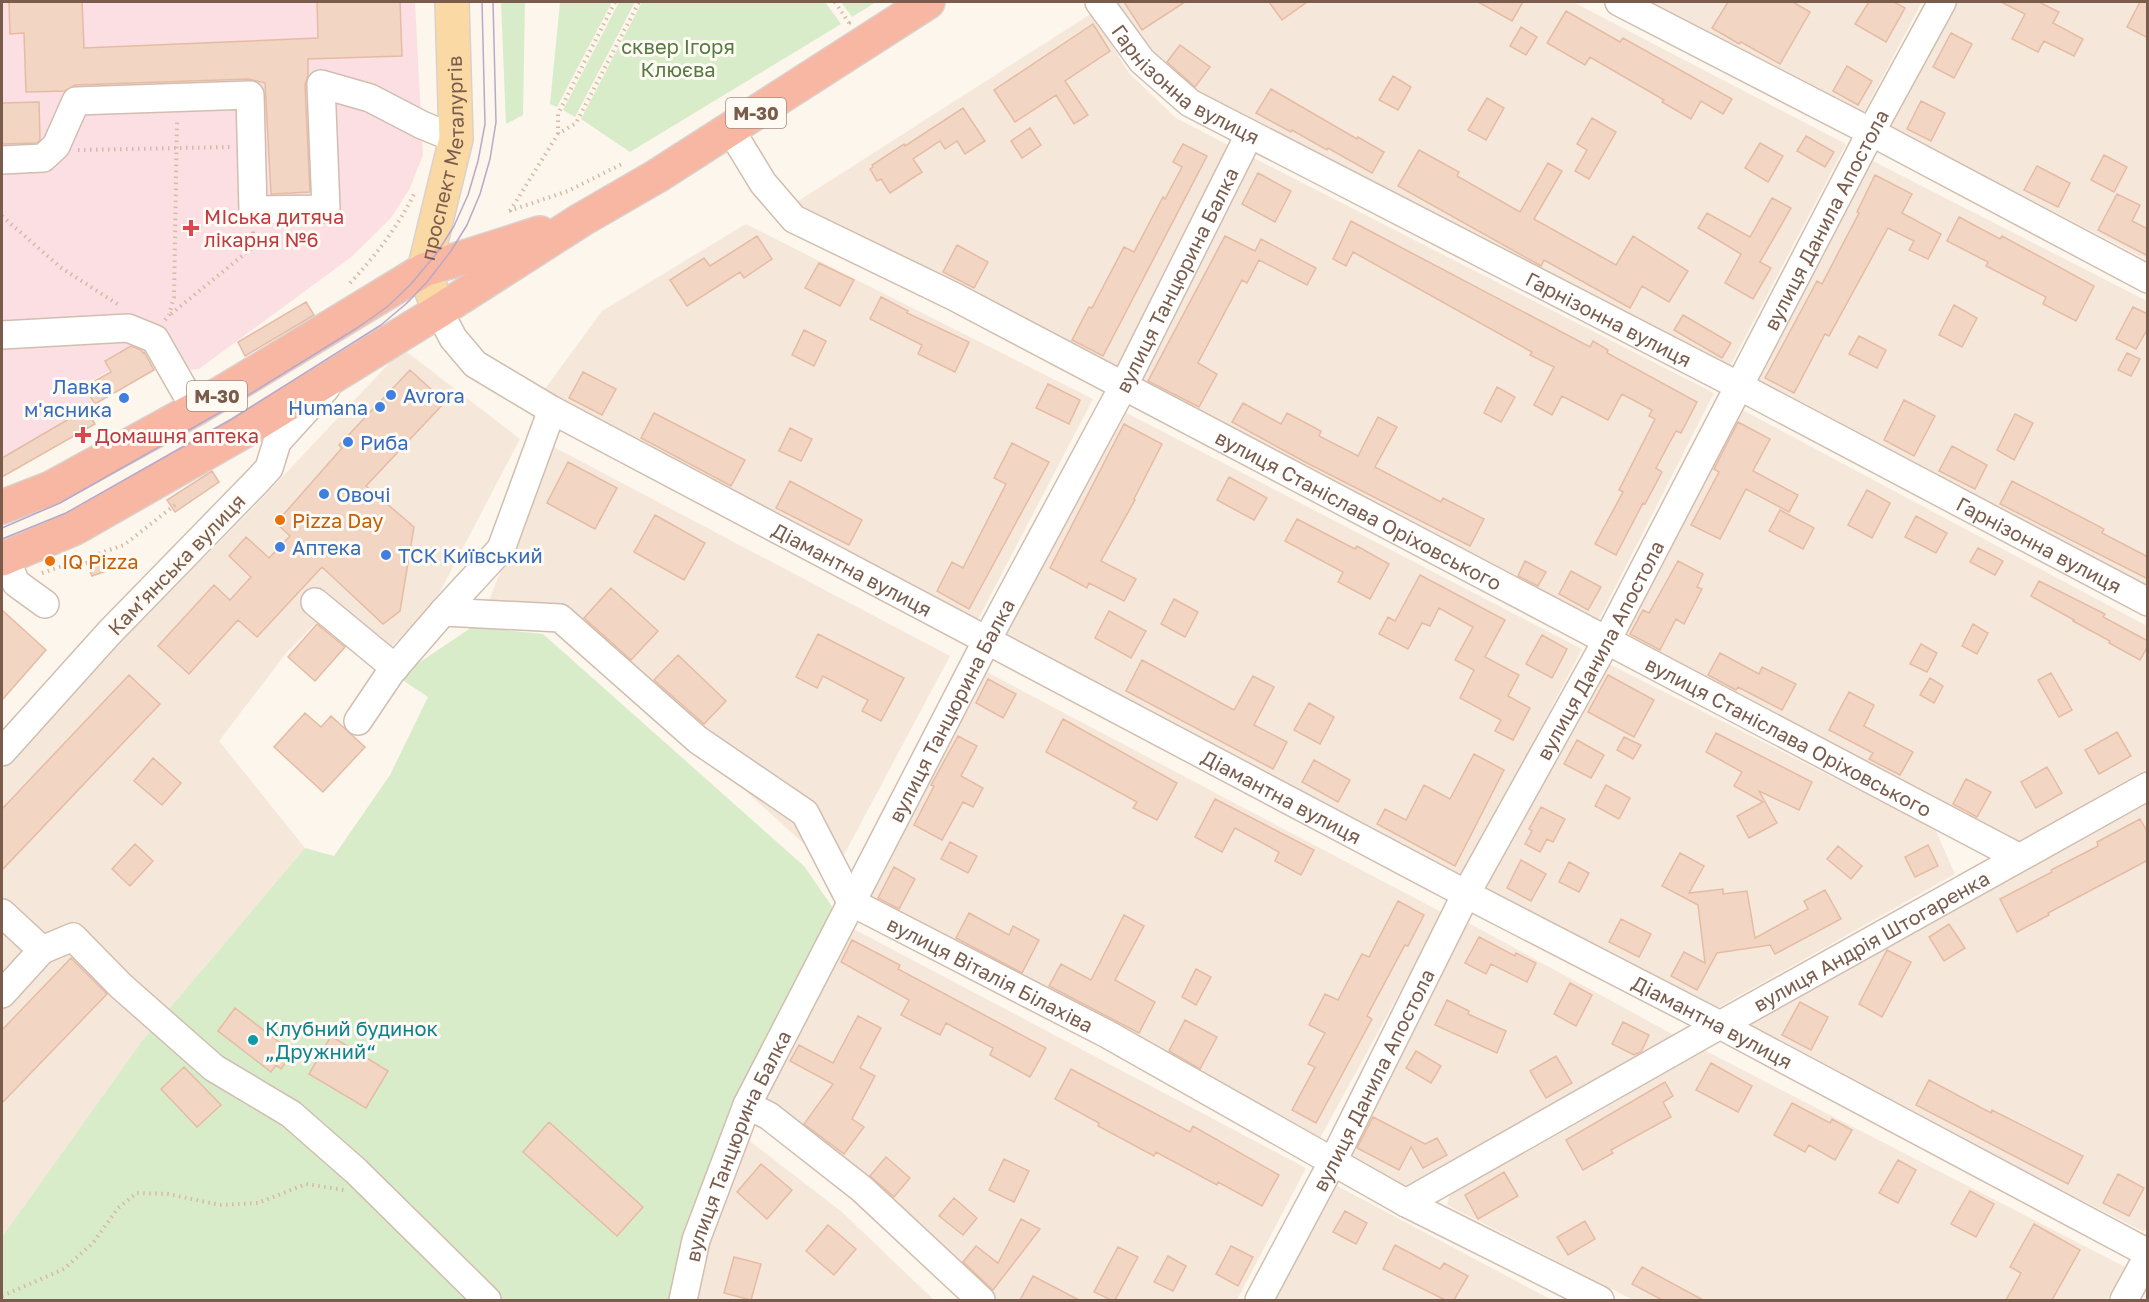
<svg xmlns="http://www.w3.org/2000/svg" width="2149" height="1302" font-family="'Golos Text',sans-serif">
	<rect width="100%" height="100%" fill="#fdf6ec"/>
	<!-- residential -->
	<path fill="#f5e8da" d="M1115,2h458l273,142 -120,230 -535,-277 -45,-40z
		M1644,2h278l-59,112z
		M1953,2h194v258l-256,-133z
		M1092,13l37,60 47,45 54,28 -115,228 -326,-167z
		M1248,155l466,238 -118,232 -466,-239z
		M1863,156l284,145v290l-403,-209z
		M746,224l347,175 -120,230 -434,-232 63,-86z
		M407,352l113,87 -87,166 -60,60 -55,-44 -31,31 -68,89 86,107 -163,193 -140,196v-467l120,-130 134,-135 138,-147z
		M1735,406l412,220v143l-131,74 -399,-206z
		M1119,409l463,240 -121,232 -462,-239z
		M550,445l400,211 -113,212 -23,-15 -258,-234 -68,-16z
		M1605,662l330,167 20,45 -241,136 -235,-121z
		M979,668l464,245 -124,227 -459,-240z
		M2147,803l1,422 -4,7 -407,-208z
		M1465,921l209,114 -269,156 -65,-35z
		M848,926l458,242 -69,132h-251l-228,-198z
		M1704,1050l421,217 -18,33h-474l-186,-95 3,-12z
		M747,1139l95,73 92,88h-241l11,-57z
		M1324,1179l228,121h-291z"/>
	<!-- medical -->
	<path fill="#fbdfe3" d="M2,2h413l8,153 -13,33 -19,30 -20,20 -21,20 -151,111 -36,4 -24,-31 -34,18 4,11 -26,15 13,23 -94,48z"/>
	<!-- green -->
	<path fill="#d8ecc9" d="M501,2h24l-2,113 -17,9z
		M560,2h52l-55,105 -7,-3z
		M619,2h16l-60,115 -12,-7z
		M642,2h183l16,22 -211,128 -49,-33z
		M841,2h35l-24,15z
		M472,627l71,7 261,232 29,42 -99,194 -50,135 -14,63h-668v-63l140,-196 163,-193 29,8 56,-81 38,-78 -30,-20z"/>
	<!-- building -->
	<path fill="#f3d5c3" stroke="#e6bba3" stroke-width="1.5" d="M9,2h73l2,46 234,-10 -1,-36h83l2,54 -94,3v16l-3,10 5,107 -39,2 -6,-111 -16,-4 -174,6 -10,6 -39,1 -2,-59 -14,1z
		M1124,2h61l-43,28z
		M1269,2h38l-25,18z
		M1478,2h45l-11,19z
		M1728,2h65l17,10 -30,52 -39,-22 -2,2 -27,-16z
		M1869,2h25l11,6 -19,34 -31,-18z
		M2001,2h38l20,10 -6,11 30,16 -9,17 -30,-15 -6,11 -26,-13 13,-25z
		M2140,2h8v36l-21,-11z
		M1566,11l54,31 3,-4 109,61 -9,15 -22,-13 -10,18 -29,-17 2,-2 -74,-43 -5,8 -38,-22z
		M1093,24l17,27 -45,30 23,34 -14,9 -18,-29 -41,27 -21,-32z
		M1521,27l16,10 -11,18 -16,-9z
		M1951,33l21,11 -18,34 -21,-11z
		M1180,45l30,22 -15,20 -28,-25z
		M1847,66l25,15 -14,24 -25,-14z
		M1393,76l18,11 -13,23 -19,-10z
		M1271,89l86,50 1,-2 26,15 -12,21 -44,-25 -1,2 -35,-20 -1,2 -35,-19z
		M1487,98l17,10 -18,32 -18,-10z
		M1921,101l24,12 -14,28 -24,-12z
		M39,102l1,38 -3,3 -35,1v-41z
		M963,108l22,33 -20,13 -8,-13 -12,8 -5,-8 -27,18 9,13 -32,21 -9,-14 -4,2 -7,-12 3,-2 -1,-2 32,-21 1,2z
		M1592,118l24,14 -27,47 -14,-8 12,-21 -10,-6z
		M1030,128l11,17 -19,13 -11,-17z
		M1806,136l28,16 -9,15 -28,-16z
		M1760,143l23,13 -15,26 -23,-14z
		M1183,144l24,12 -104,200 -31,-16 17,-33 3,1 32,-61 10,5 29,-55 2,2 17,-32 -9,-5z
		M1419,150l40,22 -2,4 63,36 28,-49 14,8 -28,48 82,46 17,-29 55,35 -19,31 -27,-16 -12,22 -86,-48 -3,6 -143,-80z
		M2104,155l23,12 -13,25 -23,-12z
		M2037,166l33,17 -12,24 -34,-17z
		M1258,173l33,18 -16,31 -33,-18z
		M1875,175l37,19 -10,19 39,21 -13,25 -19,-9 5,-9 -26,-13 -59,108 -4,-2 -31,59 -29,-15 52,-97 5,3 37,-71 -2,-1z
		M2117,194l23,11 -8,16 16,8v27l-50,-26z
		M1772,198l19,10 -31,54 11,6 -18,31 -28,-16 16,-29 -43,-26 9,-15 43,24z
		M1959,217l41,22 2,-3 92,50 -18,35 -33,-17 3,-7 -60,-31 2,-4 -41,-21z
		M1351,221l239,126 3,-6 15,9 -1,3 90,49 -16,31 -5,-2 -20,37 6,4 -17,32 -2,-1 -27,52 -21,-11 28,-52 -4,-2 36,-71 -6,-3 3,-6 -30,-16 -14,26 -46,-24 -10,19 -18,-10 20,-38 -24,-12 2,-3 -179,-100 -7,14 -13,-7z
		M757,236l15,23 -28,19 -4,-6 -53,34 -17,-26 34,-22 6,8z
		M1225,236l30,15 6,-12 55,29 -9,17 -48,-25 -12,23 -5,-3 -44,83 19,11 -18,33 -51,-26z
		M957,245l31,17 -14,26 -31,-16z
		M819,263l35,17 -14,26 -35,-18z
		M881,297l27,14 -1,2 62,29 -14,30 -37,-18 4,-9 -52,-26z
		M306,302l8,13 -69,41 -7,-14z
		M1954,305l23,13 -15,29 -23,-12z
		M2133,307l15,7v14l-12,21 -20,-10z
		M1683,315l48,28 -9,15 -48,-28z
		M804,330l22,11 -12,25 -22,-11z
		M1859,336l27,14 -9,18 -28,-14z
		M131,346l10,4 2,3 1,-1 10,18 -59,34 -11,-17 27,-15 -6,-11z
		M2127,353l13,6 -9,17 -13,-6z
		M410,370l35,32 -79,84 48,41 -14,84 -17,13 -61,-57 -65,70 -19,-17 -49,54 -31,-28 56,-61 16,15 21,-23 -22,-21 17,-19 23,21 21,-22 -14,-13 66,-75 -3,-3z
		M583,372l33,17 -14,26 -33,-17z
		M1048,384l32,16 -11,24 -33,-16z
		M1497,387l18,10 -14,25 -17,-9z
		M1904,400l31,16 -21,40 -30,-16z
		M1243,403l38,21 6,-11 34,18 -2,5 39,20 20,-39 19,10 -22,40 66,35 2,-4 41,21 -14,27 -165,-84 -73,-40z
		M86,409l9,15 -93,53v-19z
		M654,413l91,47 -14,26 -90,-48z
		M2015,414l18,9 -19,37 -17,-10z
		M1738,422l32,17 -17,32 45,24 -9,17 -43,-23 -26,50 -29,-14 28,-53 -5,-3z
		M1124,424l38,20 -28,55 1,1 -34,61 35,18 -12,22 -35,-18 -2,5 -37,-20z
		M790,428l22,11 -11,22 -22,-10z
		M1012,443l37,19 -80,147 -32,-18 15,-29 11,6 43,-84 -12,-6z
		M1952,446l35,19 -12,24 -36,-18z
		M568,462l49,26 -22,41 -48,-26z
		M212,471l7,11 -44,30 -8,-12z
		M1229,477l38,21 -13,22 -37,-20z
		M790,481l72,39 -13,25 -73,-37z
		M2012,481l92,48 -2,4 46,24v22l-148,-75z
		M1867,490l23,13 -18,35 -24,-13z
		M1780,510l34,18 -11,21 -34,-18z
		M655,515l50,28 -21,37 -50,-28z
		M1916,516l31,17 -11,20 -31,-16z
		M1297,519l58,30 2,-3 32,18 -19,35 -32,-17 5,-10 -58,-31z
		M1978,548l25,13 -8,14 -25,-13z
		M104,555l5,15 -17,6 -6,-14z
		M1525,561l21,11 -8,14 -20,-10z
		M1678,561l25,13 -6,13 5,2 -18,35 -8,-5 -16,31 -30,-16 13,-24 6,3z
		M1571,571l30,16 -13,23 -29,-16z
		M1420,575l85,45 -20,37 34,18 -11,21 22,12 -17,32 -18,-9 6,-11 -41,-22 14,-28 -19,-10 18,-33 -34,-19 -9,18 -8,-3 -14,26 -29,-15 9,-17 7,4z
		M2039,581l66,33 -2,3 45,24v5l-8,14 -31,-17 1,-2 -37,-20 1,-1 -43,-24z
		M611,588l47,43 -27,29 -47,-42z
		M1174,599l24,13 -13,25 -24,-13z
		M2,610l44,40 -44,50z
		M1109,611l37,20 -15,27 -36,-20z
		M317,624l28,23 -30,34 -27,-24z
		M1973,624l15,9 -11,21 -15,-8z
		M818,634l86,44 -23,43 -19,-10 6,-11 -45,-24 -6,12 -21,-11z
		M1542,635l25,14 -15,29 -26,-14z
		M1921,644l16,9 -10,19 -17,-8z
		M1720,653l39,21 3,-7 34,17 -14,26 -44,-23 -2,3 -28,-15z
		M678,655l48,46 -22,23 -50,-44z
		M1142,660l92,50 19,-34 21,11 -20,38 33,17 -14,27 -147,-78z
		M2051,673l21,37 -13,7 -21,-37z
		M129,675l31,29 -158,166v-61z
		M1608,675l46,25 -20,37 -46,-25z
		M1930,678l13,8 -9,17 -14,-8z
		M988,679l28,15 -13,24 -27,-15z
		M1849,692l25,13 -10,21 49,26 -13,23 -31,-16 4,-6 -44,-23z
		M1309,703l25,14 -14,27 -26,-14z
		M305,713l16,14 10,-11 34,31 -42,45 -49,-45z
		M1063,719l114,64 -20,37 -24,-12 4,-6 -91,-50z
		M2117,732l14,24 -32,18 -14,-24z
		M1716,733l96,49 -13,28 -40,-19 18,32 -28,15 -12,-22 26,-14 -29,-16 8,-14 -36,-20z
		M958,736l19,10 -16,30 22,12 -10,19 -10,-5 -21,38 -28,-15 20,-39 -3,-1z
		M1624,737l17,8 -8,14 -16,-9z
		M1577,740l27,15 -13,23 -27,-14z
		M1474,754l30,16 -49,96 -78,-42 8,-15 21,11 18,-35 26,14z
		M153,758l28,25 -19,22 -28,-24z
		M1314,760l36,20 -12,22 -36,-20z
		M2047,767l15,26 -26,15 -15,-26z
		M1966,779l25,13 -14,25 -24,-13z
		M1606,785l24,13 -11,21 -24,-13z
		M1215,799l99,51 -13,25 -26,-14 4,-9 -44,-24 -13,24 -27,-15z
		M1541,807l24,12 -12,23 -6,-3 -7,13 -15,-8 7,-13 -3,-2z
		M2140,819l8,14v27l-100,53 1,2 -32,17 -17,-33 52,-27 -1,-2 47,-24 -1,-4z
		M950,842l27,14 -9,17 -27,-14z
		M135,844l18,17 -23,25 -18,-17z
		M1928,845l10,21 -23,11 -10,-20z
		M1838,846l24,20 -11,13 -24,-20z
		M1680,853l24,13 -15,27 34,-4v5l24,-3 8,47 53,-29 -4,-8 21,-11 16,29 -66,35 -5,-9 -53,8 -20,37 -26,-14 13,-24 21,11 -7,-58 -36,-19z
		M1521,860l25,14 -15,27 -24,-13z
		M1569,862l20,11 -10,19 -20,-10z
		M894,867l21,12 -16,30 -21,-11z
		M1398,901l26,14 -16,31 -3,-1 -38,71 5,3 -56,104 -24,-13 23,-43 -7,-3 17,-31 -16,-8 16,-31 13,6 24,-46 7,3z
		M969,913l40,22 4,-9 26,14 -17,33 -66,-35z
		M1124,915l20,11 -29,54 40,22 -16,31 -90,-47 12,-22 30,16z
		M1621,919l30,15 -12,23 -30,-15z
		M1949,924l16,24 -21,13 -15,-24z
		M1479,937l36,19 1,-3 20,10 -9,19 -36,-18 -5,10 -21,-11z
		M852,940l48,25 -2,4 148,79 -16,29 -40,-22 3,-7 -47,-25 -6,12 -39,-20 8,-15 -68,-38z
		M1887,950l24,12 -29,55 -23,-13z
		M71,958l36,36 -105,109v-73z
		M1196,969l15,8 -15,28 -14,-8z
		M1570,983l22,12 -16,31 -22,-12z
		M1447,1000l22,11 -1,3 38,17 -9,22 -62,-28z
		M1800,1002l28,15 -17,33 -29,-15z
		M235,1008l53,41 -4,5 5,4 -8,11 -5,-4 -5,7 -53,-41z
		M858,1016l23,12 -21,40 15,8 -23,43 12,8 -20,27 -40,-30 29,-40 -43,-23 9,-16 34,18z
		M1185,1020l32,17 -17,32 -31,-18z
		M1623,1022l26,13 -8,17 -7,3 -22,-11z
		M331,1036l57,35 -22,37 -57,-34z
		M1416,1051l25,15 -10,17 -25,-15z
		M1556,1056l16,27 -26,15 -16,-27z
		M1711,1063l41,23 -14,26 -42,-22z
		M184,1067l37,38 -24,22 -36,-38z
		M1071,1069l119,63 3,-6 86,49 -17,31 -44,-24 -1,3 -61,-33 -2,4 -56,-30 1,-3 -44,-24z
		M1929,1080l62,33 1,-3 91,46 -15,28 -152,-79z
		M1665,1082l8,14 -10,6 8,15 -60,33 2,3 -30,17 -17,-30z
		M1792,1103l38,20 2,-4 20,11 -17,30 -26,-15 -4,7 -31,-17z
		M1373,1117l52,27 12,-6 10,17 -24,13 -12,-21 -12,23 -42,-22z
		M549,1122l94,85 -26,29 -94,-84z
		M886,1157l24,21 -16,19 -24,-21z
		M1004,1159l25,12 -15,31 -25,-12z
		M1898,1160l18,10 -18,33 -19,-10z
		M761,1164l31,26 -25,29 -30,-27z
		M1504,1172l14,24 -40,23 -13,-24z
		M2118,1174l26,14 -15,28 -26,-13z
		M1970,1191l24,13 -18,33 -25,-13z
		M954,1198l23,20 -14,17 -24,-19z
		M1345,1211l22,12 -11,21 -23,-12z
		M1021,1219l19,10 -47,61 -30,-28 13,-16 22,17z
		M1585,1221l10,18 -27,16 -11,-18z
		M2034,1224l46,26 -28,50h-46l15,-27 -11,-6z
		M828,1225l28,24 -22,26 -28,-24z
		M1395,1245l45,24 4,-6 24,13 -14,24h-9l-62,-31z
		M1231,1246l22,11 -15,29 -22,-12z
		M1118,1247l20,10 -23,43h-4l-17,-8z
		M1168,1256l18,10 -13,25 -19,-9z
		M734,1257l27,7 -10,36 -27,-7z
		M1642,1267l61,33h-41l-30,-16z
		M1033,1276l46,24h-59z"/>
	<g fill="none" stroke-linecap="round" stroke-linejoin="round">
		<defs>
			<g id="minor">
				<path id="s1" d="M1099,2l43,59 48,42 549,283 409,216"/>
				<path d="M1619,2l252,130 277,147"/>
				<path id="s2" d="M730,129l33,54 31,36 159,77 1065,561"/>
				<path d="M2,160l41,-2 13,-12 20,-45 174,-6 3,115 73,-1 -5,-125 49,14 52,27 34,14"/>
				<path id="s3" d="M439,311l14,27 22,26 77,46 914,484 254,131 428,228"/>
				<path d="M2,335l126,-7 27,11 40,70"/>
				<path d="M5,558l11,25 29,21"/>
				<path d="M315,602l80,66"/>
				<path id="s4" d="M443,612l117,6 138,122 107,73 46,89 256,132 299,169 194,97"/>
				<path d="M358,721l33,-49 52,-60 58,-63 51,-139"/>
				<path d="M2,752l107,-119 150,-154 10,-11 8,-26 49,-54"/>
				<path d="M2,913l40,37 31,-13 48,49 93,82 77,46 65,57 131,129"/>
				<path d="M2,994l40,-44"/>
				<path d="M747,1105l22,11 93,73 119,111"/>
				<path id="s5" d="M1406,1203l314,-178 428,-239"/>
				<path id="s6" d="M683,1300l13,-60 51,-135 240,-465 136,-253 126,-252"/>
				<path id="s7" d="M1259,1300l74,-139 133,-267 141,-254 264,-508 71,-130"/>
				<path d="M2124,1300l24,-44"/>
			</g>
			<g id="major">
				<path id="s8" d="M439,311l-15,-41 32,-131 -4,-137"/>
			</g>
			<path id="highway" d="M2,507l49,-19 144,-79 229,-139 116,-37
				M2,559l73,-31 166,-95 198,-122 142,-91 76,-44 271,-174"/>
		</defs>
		<!-- minor casing -->
		<use href="#minor" stroke="#d1beb0" stroke-width="30"/>
		<!-- major casing -->
		<use href="#major" stroke="#dad1cd" stroke-width="36"/>
		<!-- highway casing -->
		<use href="#highway" stroke="#dad1cd" stroke-width="36"/>
		<!-- path -->
		<path stroke="#d9b8a5" stroke-width="4" stroke-dasharray="1.5 4.5" stroke-linecap="butt" d="M835,2l14,21 -2,1
			M558,134v-20l57,-112
			M78,150l152,-3
			M509,211l59,-20 54,-27
			M510,211l48,-77 18,-11 63,-121
			M2,216l58,51 59,38
			M350,283c26,-28 48,-56 65,-91
			M171,314l82,-67v-16
			M165,320l4,-5 5,-18 3,-177
			M42,573l82,-28 51,-40
			M2,1296l62,-27 29,-26 25,-35 19,-15 31,1 52,11 38,-2 48,-19 38,6"/>
		<!-- minor -->
		<use href="#minor" stroke="#fff" stroke-width="27"/>
		<!-- major -->
		<use href="#major" stroke="#fbd9a5" stroke-width="33"/>
		<!-- highway -->
		<use href="#highway" stroke="#f7b7a3" stroke-width="33"/>
		<!-- tram -->
		<path stroke="#b9a8c9" stroke-width="1.5" d="M2,528l58,-25 166,-94 131,-81 30,-21 23,-22 27,-32 17,-27 14,-31 10,-34 7,-37 -3,-122
			M2,539l64,-26 166,-94 149,-94 26,-22 20,-21 24,-31 16,-26 13,-31 10,-35 6,-37 -3,-120"/>
	</g>
	<!-- markers -->
	<g fill="#e0444e" stroke="#fffaf3" stroke-width="2">
		<path d="M188 219h6v6h6v6h-6v6h-6v-6h-6v-6h6z"/>
		<path d="M80 426h6v6h6v6h-6v6h-6v-6h-6v-6h6z"/>
	</g>
	<g fill="#3f7fe0" stroke="#fffaf3" stroke-width="2">
		<circle cx="391" cy="395" r="6"/>
		<circle cx="124" cy="398" r="6"/>
		<circle cx="380" cy="407" r="6"/>
		<circle cx="348" cy="442" r="6"/>
		<circle cx="324" cy="494" r="6"/>
		<circle cx="280" cy="547" r="6"/>
		<circle cx="386" cy="555" r="6"/>
	</g>
	<g fill="#e8710a" stroke="#fffaf3" stroke-width="2">
		<circle cx="280" cy="520" r="6"/>
		<circle cx="50" cy="561" r="6"/>
	</g>
	<circle fill="#0f9aa8" stroke="#fffaf3" stroke-width="2" cx="253" cy="1040" r="6"/>
	<g text-anchor="middle" dominant-baseline="central" stroke-width="6" stroke-linejoin="round" paint-order="stroke">
		<!-- shield labels -->
		<g fill="#fffaf3" stroke="#a28b7f" stroke-width="1.5">
			<rect x="726" y="98" width="60" height="30" rx="4.5"/>
			<rect x="187" y="381" width="60" height="30" rx="4.5"/>
		</g>
		<g font-size="18" font-weight="bold" fill="#7a5c4d">
			<text x="756" y="113">М-30</text>
			<text x="217" y="396">М-30</text>
		</g>
		<!-- park labels -->
		<g font-size="20" fill="#537a41" stroke="#fffaf3">
			<text x="678" y="46">сквер Ігоря<tspan x="678" dy="23">Клюєва</tspan></text>
		</g>
		<!-- street labels -->
		<g font-size="20" fill="#7a5c4d" stroke="#fffaf3">
			<text stroke="none"><textPath href="#s1" startOffset="122">Гарнізонна вулиця</textPath></text>
			<text stroke="none"><textPath href="#s8" startOffset="158">проспект Металургів</textPath></text>
			<text stroke="none"><textPath href="#s7" startOffset="1220">вулиця Данила Апостола</textPath></text>
			<text stroke="none"><textPath href="#s6" startOffset="1136">вулиця Танцюрина Балка</textPath></text>
			<text stroke="none"><textPath href="#s1" startOffset="608">Гарнізонна вулиця</textPath></text>
			<text stroke="none"><textPath href="#s2" startOffset="746">вулиця Станіслава Оріховського</textPath></text>
			<text stroke="none"><textPath href="#s1" startOffset="1094">Гарнізонна вулиця</textPath></text>
			<text transform="translate(176 564) rotate(-46)">Камʼянська вулиця</text>
			<text stroke="none"><textPath href="#s3" startOffset="494">Діамантна вулиця</textPath></text>
			<text stroke="none"><textPath href="#s7" startOffset="734">вулиця Данила Апостола</textPath></text>
			<text stroke="none"><textPath href="#s6" startOffset="650">вулиця Танцюрина Балка</textPath></text>
			<text stroke="none"><textPath href="#s2" startOffset="1232">вулиця Станіслава Оріховського</textPath></text>
			<text stroke="none"><textPath href="#s3" startOffset="980">Діамантна вулиця</textPath></text>
			<text stroke="none"><textPath href="#s5" startOffset="534">вулиця Андрія Штогаренка</textPath></text>
			<text stroke="none"><textPath href="#s4" startOffset="688">вулиця Віталія Білахіва</textPath></text>
			<text stroke="none"><textPath href="#s3" startOffset="1466">Діамантна вулиця</textPath></text>
			<text stroke="none"><textPath href="#s7" startOffset="248">вулиця Данила Апостола</textPath></text>
			<text stroke="none"><textPath href="#s6" startOffset="164">вулиця Танцюрина Балка</textPath></text>
		</g>
		<!-- health labels -->
		<g font-size="20" fill="#be3a42" stroke="#fffaf3" text-anchor="start">
			<text x="204" y="216">МІська дитяча<tspan x="204" dy="23">лікарня №6</tspan></text>
			<text x="95" y="435">Домашня аптека</text>
		</g>
		<!-- shop labels -->
		<g font-size="20" fill="#366cbe" stroke="#fffaf3" text-anchor="start">
			<text x="112" y="386" text-anchor="end">Лавка<tspan x="112" dy="23">м'ясника</tspan></text>
			<text x="403" y="395">Avrora</text>
			<text x="368" y="407" text-anchor="end">Humana</text>
			<text x="360" y="442">Риба</text>
			<text x="336" y="494">Овочі</text>
			<text x="292" y="547">Аптека</text>
			<text x="398" y="555">ТСК Київський</text>
		</g>
		<!-- food labels -->
		<g font-size="20" fill="#c56008" stroke="#fffaf3" text-anchor="start">
			<text x="292" y="520">Pizza Day</text>
			<text x="62" y="561">IQ Pizza</text>
		</g>
		<!-- culture labels -->
		<g font-size="20" fill="#0d838f" stroke="#fffaf3" text-anchor="start">
			<text x="265" y="1028">Клубний будинок<tspan x="265" dy="23">„Дружний“</tspan></text>
		</g>
	</g>
	<!-- border -->
	<rect width="2149" height="1302" fill="none" stroke="#7a5c4d" stroke-width="6"/>
</svg>
